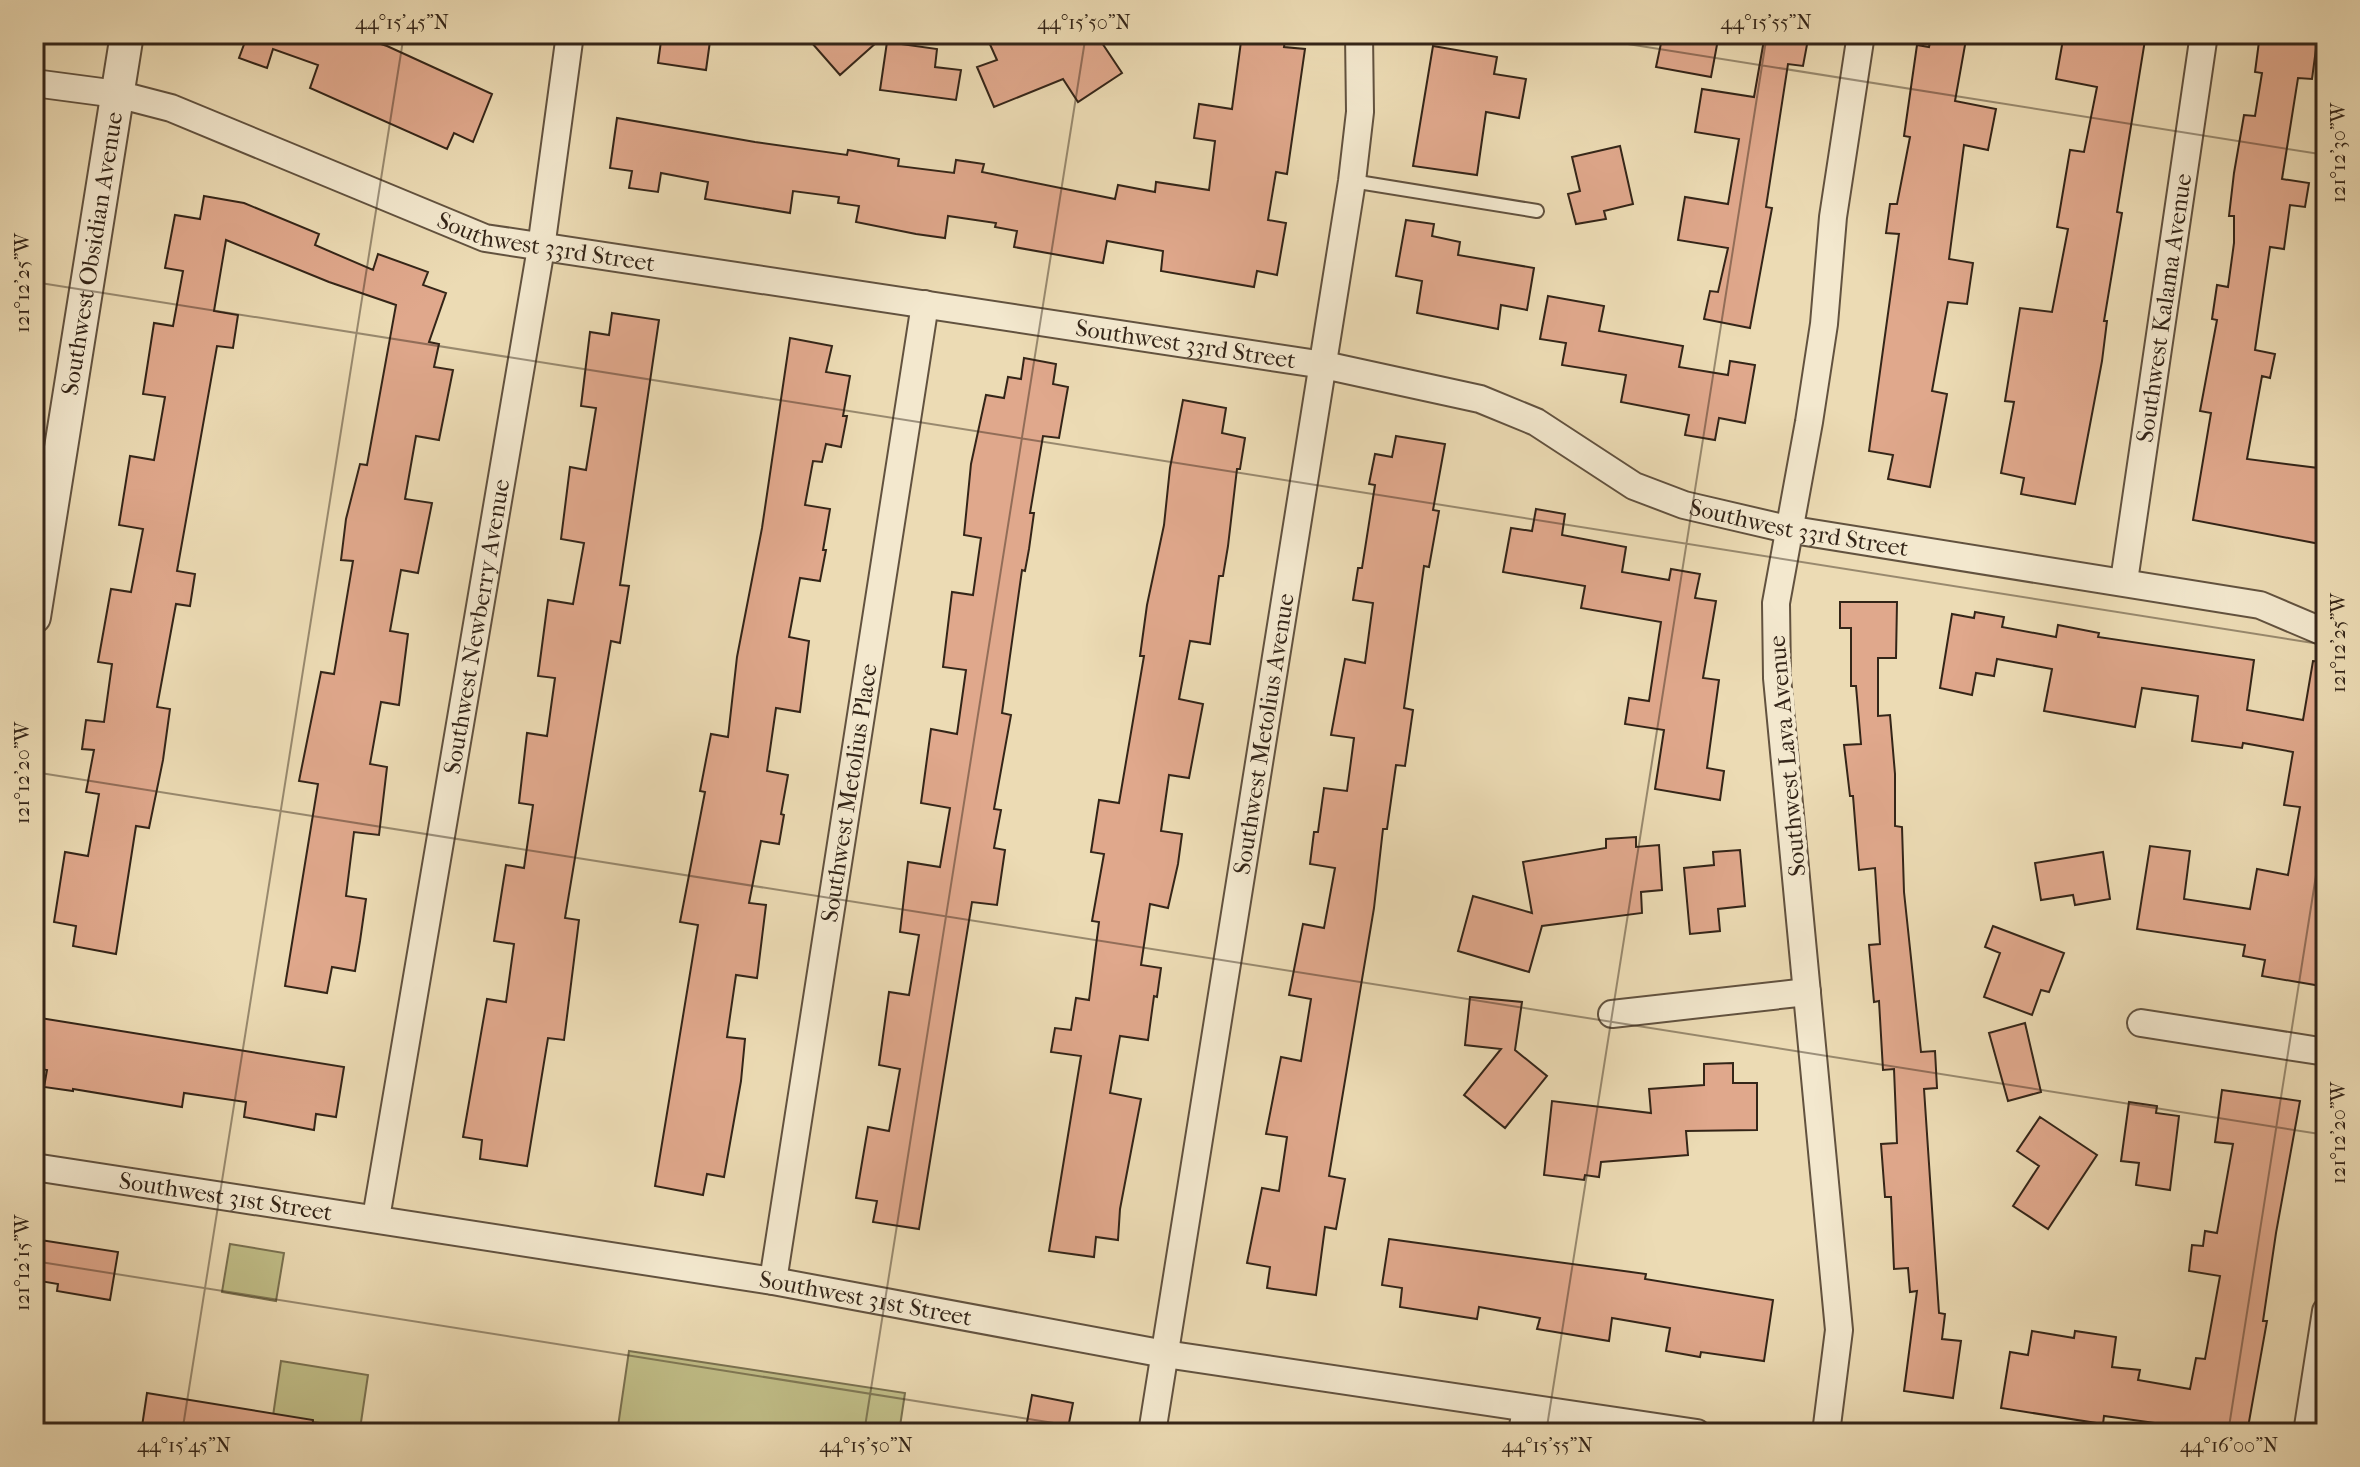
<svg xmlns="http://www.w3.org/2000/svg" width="2360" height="1467" font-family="'IM FELL French Canon',serif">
	<rect width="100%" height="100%" fill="#ecdbb4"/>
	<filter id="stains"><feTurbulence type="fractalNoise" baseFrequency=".0025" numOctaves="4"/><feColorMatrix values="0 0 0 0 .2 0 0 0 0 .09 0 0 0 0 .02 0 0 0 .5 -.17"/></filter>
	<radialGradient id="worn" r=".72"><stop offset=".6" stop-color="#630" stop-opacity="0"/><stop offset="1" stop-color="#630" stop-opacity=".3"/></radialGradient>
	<!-- green -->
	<path fill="#c0bd87" stroke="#7a7150" stroke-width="2" d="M230,1244l54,9 -8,48 -54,-9z
		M629,1351l276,42 -6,40h-282z
		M281,1361l87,14 -8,54 -87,-13z"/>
	<!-- building -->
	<path fill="#e0a88c" stroke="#342518" stroke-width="2" d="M241,34h109l37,12 105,48 -19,48 -19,-9 -7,16 -137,-61 8,-23 -45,-16 -6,19 -28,-10 7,-19z
		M662,34h49l-5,36 -48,-7z
		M804,34h82l-46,41z
		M1003,34h93l26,39 -44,29 -15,-23 -69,28 -17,-40 20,-7 -9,-20z
		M1242,34h44l-2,13 21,2 -18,125 -11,-2 -8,48 18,3 -9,52 -20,-4 -3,16 -93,-16 2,-20 -56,-10 -4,22 -89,-16 3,-16 -22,-4 1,-4 -48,-7 -3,22 -29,-4 -60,-12 3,-16 -21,-3 1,-6 -46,-6 -3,22 -85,-14 3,-17 -47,-9 -3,19 -29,-4 3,-17 -22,-3 7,-50 138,24 92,13 1,-5 51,9 -1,7 56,7 2,-13 28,4 -2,8 133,27 3,-14 37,7 1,-10 53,8 6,-49 -21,-3 5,-34 33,5z
		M1663,34h56l-8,43 -55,-10z
		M1765,34h44l-6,32 -15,-2 -22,143 6,1 -22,120 -46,-9 6,-28 8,1 10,-44 -50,-8 7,-43 43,7 11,-65 -44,-7 7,-43 52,8z
		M1932,34h35l-12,67 41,8 -8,41 -24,-5 -15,114 24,4 -6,41 -19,-2 -16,89 15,3 -17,93 -42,-8 5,-24 -24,-4 30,-217 -13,-1 4,-29h7l13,-67 -6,-1 13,-91 12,2z
		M2064,34h82l-29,178 5,1 -18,108h3l-5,40 -27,143 -54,-10 3,-16 -23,-5 13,-71 -9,-1 15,-93 32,4 16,-83 -11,-2 13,-77 14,2 13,-65 -41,-8z
		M2260,34h58l-6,45 -14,-1 -16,101 27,4 -4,24 -15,-2 -6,44 -14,-2 -15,103 20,4 -5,24 -8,-2 -15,83 79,10v39l-6,36 -127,-24 18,-107 -11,-2 17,-91 -5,-1 5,-34 11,2 6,-44v-27h-5l5,-43 10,-58 11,1 7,-43 -7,-1z
		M887,42l50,7 -2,18 26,3 -5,30 -76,-10z
		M1433,46l64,11 -3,17 32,5 -7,39 -33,-6 -9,63 -64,-9z
		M1620,146l13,58 -29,7 2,8 -30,5 -8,-30 12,-3 -8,-34z
		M204,196l40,7 75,31 -4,11 58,25 5,-16 50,18 -5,13 23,8 -17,49 10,2 -5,23 19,3 -14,70 -23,-4 -11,63 27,4 -14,70 -17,-3 -11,61 18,3 -9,71 -18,-3 -11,62 17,3 -8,68 -25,-3 -8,64 20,3 -6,42 -5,30 -23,-4 -5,26 -42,-7 33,-202 -19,-3 22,-109 13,2 19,-113 -12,-1 5,-41 14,-55 7,1 29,-160 -67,-23 -103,-42 -12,71 24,4 -5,33 -16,-2 -40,225 18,3 -5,32 -14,-2 -19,103 13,2 -7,51 -14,68 -13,-2 -20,128 -43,-8 3,-20 -22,-4 11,-70 23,4 11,-62 -13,-2 8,-42 -12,-1 4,-29 18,2 8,-58 -14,-2 13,-73 20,3 12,-63 -24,-4 11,-69 24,4 11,-63 -22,-3 11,-71 19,3 10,-55 -18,-3 10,-53 25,4z
		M1406,220l28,4 -2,12 28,6 -2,13 76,13 -7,42 -26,-5 -3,24 -81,-16 5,-32 -26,-5z
		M1548,296l56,10 -5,25 84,15 -4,21 49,8 2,-14 25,4 -10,58 -26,-5 -4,22 -30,-5 4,-20 -68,-13 5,-27 -64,-10 4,-22 -26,-4z
		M612,313l47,7 -39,265 9,1 -9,57 -9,-2 -46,277 14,2 -15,120 -16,-2 -21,128 -47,-7 2,-19 -19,-3 24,-138 19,3 8,-58 -20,-3 12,-76 18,3 9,-63 -14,-2 8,-70 20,3 8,-58 -17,-2 10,-76 25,4 11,-61 -23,-4 9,-72 16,3 10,-62 -15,-2 9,-74 19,3z
		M790,338l42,8 -6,26 24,4 -7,40h4l-6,31 -15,-3 -4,18 -9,-1 -8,44 25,4 -7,41h3l-6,31 -20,-3 -11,59 20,4 -9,71 -24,-4 -9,63 21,4 -7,39 3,1 -5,29 -18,-3 -12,62 17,2 -9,73 -21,-3 -9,62 18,2 -4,42 -17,96 -17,-3 -4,21 -48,-9 43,-261 -18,-3 25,-130 -5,-1 11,-57 17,3 9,-80 25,-129z
		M1024,358l32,6 -3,20 15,3 -9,51 -16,-2 -13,77h4l-5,36 -4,22 -3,-1 -20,143 9,2 -17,94 7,1 -7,38 11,2 -8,55 -25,-3 -53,327 -46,-7 4,-21 -21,-3 12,-71 21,4 11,-62 -21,-4 10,-73 20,3 10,-60 -19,-3 8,-70 32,5 10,-59 -29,-5 10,-74 26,5 9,-64 -23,-3 9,-75 21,3 8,-57 -17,-3 7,-71 15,-69 18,3 4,-21 13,2z
		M1183,400l43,8 -4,25 23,5 -5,31h-3l-9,77 -5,30h-4l-9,68 -20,-3 -11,58 24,5 -14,74 -20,-3 -8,56 21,3 -4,30 -10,44 -18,-4 -9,61 20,3 -4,29 -3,-1 -6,44 -28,-4 -10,57 31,6 -21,110 -2,31 -22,-3 -2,20 -45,-6 32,-195 -30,-4 4,-24 16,2 5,-32 13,2 10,-78 -7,-1 12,-67 -13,-2 8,-52 20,3 25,-147h-4l7,-51 17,-80 6,-57z
		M1396,436l49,8 -12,66 6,1 -10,56 -5,-1 -20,142 9,2 -8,56 -9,-1 -9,64h-4l-9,79 -45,268 16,3 -9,50 -11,-2 -9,68 -49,-7 3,-21 -23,-4 15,-75 17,3 8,-54 -21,-3 15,-77 20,4 10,-62 -22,-4 14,-71 21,4 11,-60 -25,-4 4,-32h4l6,-44 23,3 7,-53 -23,-3 14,-76 20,4 8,-60 -20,-3 5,-32h4l13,-83 -6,-1 6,-30 17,3z
		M1536,509l29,5 -3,21 64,12 -4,25 47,8 2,-11 29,5 -5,24 21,3 -13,77 16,2 -12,88 17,3 -4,29 -65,-11 9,-59 -39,-6 4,-26 20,3 12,-79 -80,-14 4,-22 -82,-14 8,-44 21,3z
		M1840,602h57l-1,56h-18v58l12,-1 5,59v52l7,1 2,65 17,160 14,-1 2,37 -13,1 15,224 6,1 -3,25 19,2 -8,57 -49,-7 13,-100 -7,1 -2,-24 -14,1 -3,-72h-6l-4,-53 16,-1 -3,-74 -11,1 -4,-69 -5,1 -5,-57 11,-1 -5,-76 -16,2 -6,-74h-3l-6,-51 17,-1 -5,-58h-5v-58h-11z
		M1975,612l29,5 -2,10 54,10 2,-12 41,8 -1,4 156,23 -7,50 56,10 10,-59 13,1v297l-5,27 -59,-10 3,-16 -22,-4 2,-11 -108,-16 13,-83 40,5 -6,48 66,10 7,-40 31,6 12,-68 -16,-2 9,-53 -50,-9 -1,5 -50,-7 6,-45 -56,-8 -7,39 -91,-16 8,-42 -55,-10 -3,17 -18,-3 -4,22 -32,-7 12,-74 22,4z
		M1636,837v10l23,-2 3,45 -21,2 1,21 -100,13 -13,46 -71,-21 15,-55 59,17 -9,-51 83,-14v-9z
		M1740,850l5,56 -27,3 2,22 -30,3 -6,-66 30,-3 -1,-13z
		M2103,852l7,47 -35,6 -2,-10 -32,5 -6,-37z
		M1993,926l71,27 -15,39 -8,-2 -9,25 -48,-18 16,-44 -15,-6z
		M1470,997l52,5 -7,48 32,26 -42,52 -41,-33 37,-46 -36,-4z
		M34,1017l310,50 -8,50 -20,-3 -2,16 -70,-13 2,-15 -62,-9 -2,14 -109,-18v2l-29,-4 3,-17 -13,-2z
		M2025,1023l16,69 -33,9 -19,-68z
		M1733,1063v20h24v47l-71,1 2,24 -87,7 -2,15 -14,-2 -1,5 -40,-5 8,-74 99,12 -2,-24 55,-4v-21z
		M2222,1090l78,11 -24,132 -13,88h4l-20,112h-78l1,-8 -66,-9 -1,8 -102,-16 9,-56 18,3 4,-24 42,7 1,-7 41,6 -4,30 28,3 -2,10 52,9 6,-31 9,1 15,-83 -31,-5 3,-26 11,1 2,-15 12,2 16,-89 -18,-2z
		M2129,1102l28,4 -1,7 23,3 -9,74 -34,-5 3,-22 -18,-2z
		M2040,1117l57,38 -49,74 -35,-23 26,-40 -22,-15z
		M34,1239l84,13 -8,48 -53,-9 1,-7 -24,-4z
		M1389,1239l257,35 -1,5 128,21 -9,61 -63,-9 -1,5 -34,-6 4,-23 -58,-10 -3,23 -72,-12 3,-11 -61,-11 -2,12 -77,-12 2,-19 -20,-3z
		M147,1393l166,27 -1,13h-171z
		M1032,1395l41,8 -6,30h-42z"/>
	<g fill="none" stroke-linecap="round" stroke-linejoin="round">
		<defs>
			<path id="service" d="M1352,181l185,30"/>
			<g id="minor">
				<path id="s1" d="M34,83l83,11 54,14 314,130 839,127 156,34 56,23 98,64 50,19 103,24 473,76 66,28"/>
				<path id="s2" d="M2124,581l80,-547"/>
				<path d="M1612,1014l195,-22"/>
				<path d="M2141,1023l185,29"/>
				<path id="s3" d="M34,1167l739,114 392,73 532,79"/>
				<path id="s4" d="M376,1218l165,-970 29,-214"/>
				<path id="s5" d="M773,1281l152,-977"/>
				<path id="s6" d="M1152,1433l200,-1252 8,-69 -1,-78"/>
				<path d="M1522,1433l4,-25"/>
				<path d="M1826,1433l13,-103 -62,-652 -1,-75 33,-181 15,-98 9,-107 28,-183"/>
				<path d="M2307,1433l19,-122"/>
			</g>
			<g id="tertiary">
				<path id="s7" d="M34,617l93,-583"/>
			</g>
		</defs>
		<!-- service casing -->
		<use href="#service" stroke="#62523f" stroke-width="16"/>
		<!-- minor casing -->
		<use href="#minor" stroke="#62523f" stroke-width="30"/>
		<!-- tertiary casing -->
		<use href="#tertiary" stroke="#62523f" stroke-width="36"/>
		<!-- service -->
		<use href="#service" stroke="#f3e8ce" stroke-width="12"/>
		<!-- minor -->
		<use href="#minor" stroke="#f3e8ce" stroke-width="26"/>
		<!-- tertiary -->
		<use href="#tertiary" stroke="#f3e8ce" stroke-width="32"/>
	</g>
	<!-- ticks -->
	<path fill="none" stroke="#342518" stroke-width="2" stroke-opacity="0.45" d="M1565,34l761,121M34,282l2292,363M34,772l2292,363M34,1261l1083,172M182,1433l222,-1399M864,1433l222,-1399M1546,1433l221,-1399M2228,1433l98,-621"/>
	<g text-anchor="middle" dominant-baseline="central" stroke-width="8" stroke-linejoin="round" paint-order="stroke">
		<!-- street labels -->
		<g font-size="24" fill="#342518" stroke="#f3e8ce">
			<text stroke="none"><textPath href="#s1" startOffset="540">Southwest 33rd Street</textPath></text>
			<text stroke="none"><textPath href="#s7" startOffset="368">Southwest Obsidian Avenue</textPath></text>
			<text stroke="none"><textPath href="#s2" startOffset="276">Southwest Kalama Avenue</textPath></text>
			<text stroke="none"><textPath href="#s1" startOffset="1188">Southwest 33rd Street</textPath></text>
			<text stroke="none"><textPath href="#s1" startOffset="1836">Southwest 33rd Street</textPath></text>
			<text stroke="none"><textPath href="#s4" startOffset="600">Southwest Newberry Avenue</textPath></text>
			<text stroke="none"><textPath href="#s6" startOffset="708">Southwest Metolius Avenue</textPath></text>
			<text transform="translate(1787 756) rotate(-95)">Southwest Lava Avenue</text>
			<text stroke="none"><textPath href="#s5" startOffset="494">Southwest Metolius Place</textPath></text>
			<text stroke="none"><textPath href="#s3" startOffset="194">Southwest 31st Street</textPath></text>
			<text stroke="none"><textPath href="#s3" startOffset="842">Southwest 31st Street</textPath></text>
		</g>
	</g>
	<!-- margin -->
	<rect width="2360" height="1467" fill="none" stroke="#ecdbb4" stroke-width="88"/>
	<rect x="44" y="44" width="2272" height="1379" fill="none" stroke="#342518" stroke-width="3"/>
	<g font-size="20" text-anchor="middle" fill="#342518">
		<text x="402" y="29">44°15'45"N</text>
		<text x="1084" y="29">44°15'50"N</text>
		<text x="1766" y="29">44°15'55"N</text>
		<text transform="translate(2338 153) rotate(-90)" y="7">121°12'30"W</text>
		<text transform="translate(22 283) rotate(-90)" y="7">121°12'25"W</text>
		<text transform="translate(2338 643) rotate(-90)" y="7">121°12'25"W</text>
		<text transform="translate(22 773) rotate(-90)" y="7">121°12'20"W</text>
		<text transform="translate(2338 1133) rotate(-90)" y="7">121°12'20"W</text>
		<text transform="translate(22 1263) rotate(-90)" y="7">121°12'15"W</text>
		<text x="184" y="1452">44°15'45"N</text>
		<text x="866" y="1452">44°15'50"N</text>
		<text x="1547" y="1452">44°15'55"N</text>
		<text x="2229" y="1452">44°16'00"N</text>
	</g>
	<rect width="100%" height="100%" filter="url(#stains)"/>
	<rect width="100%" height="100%" fill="url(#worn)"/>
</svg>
